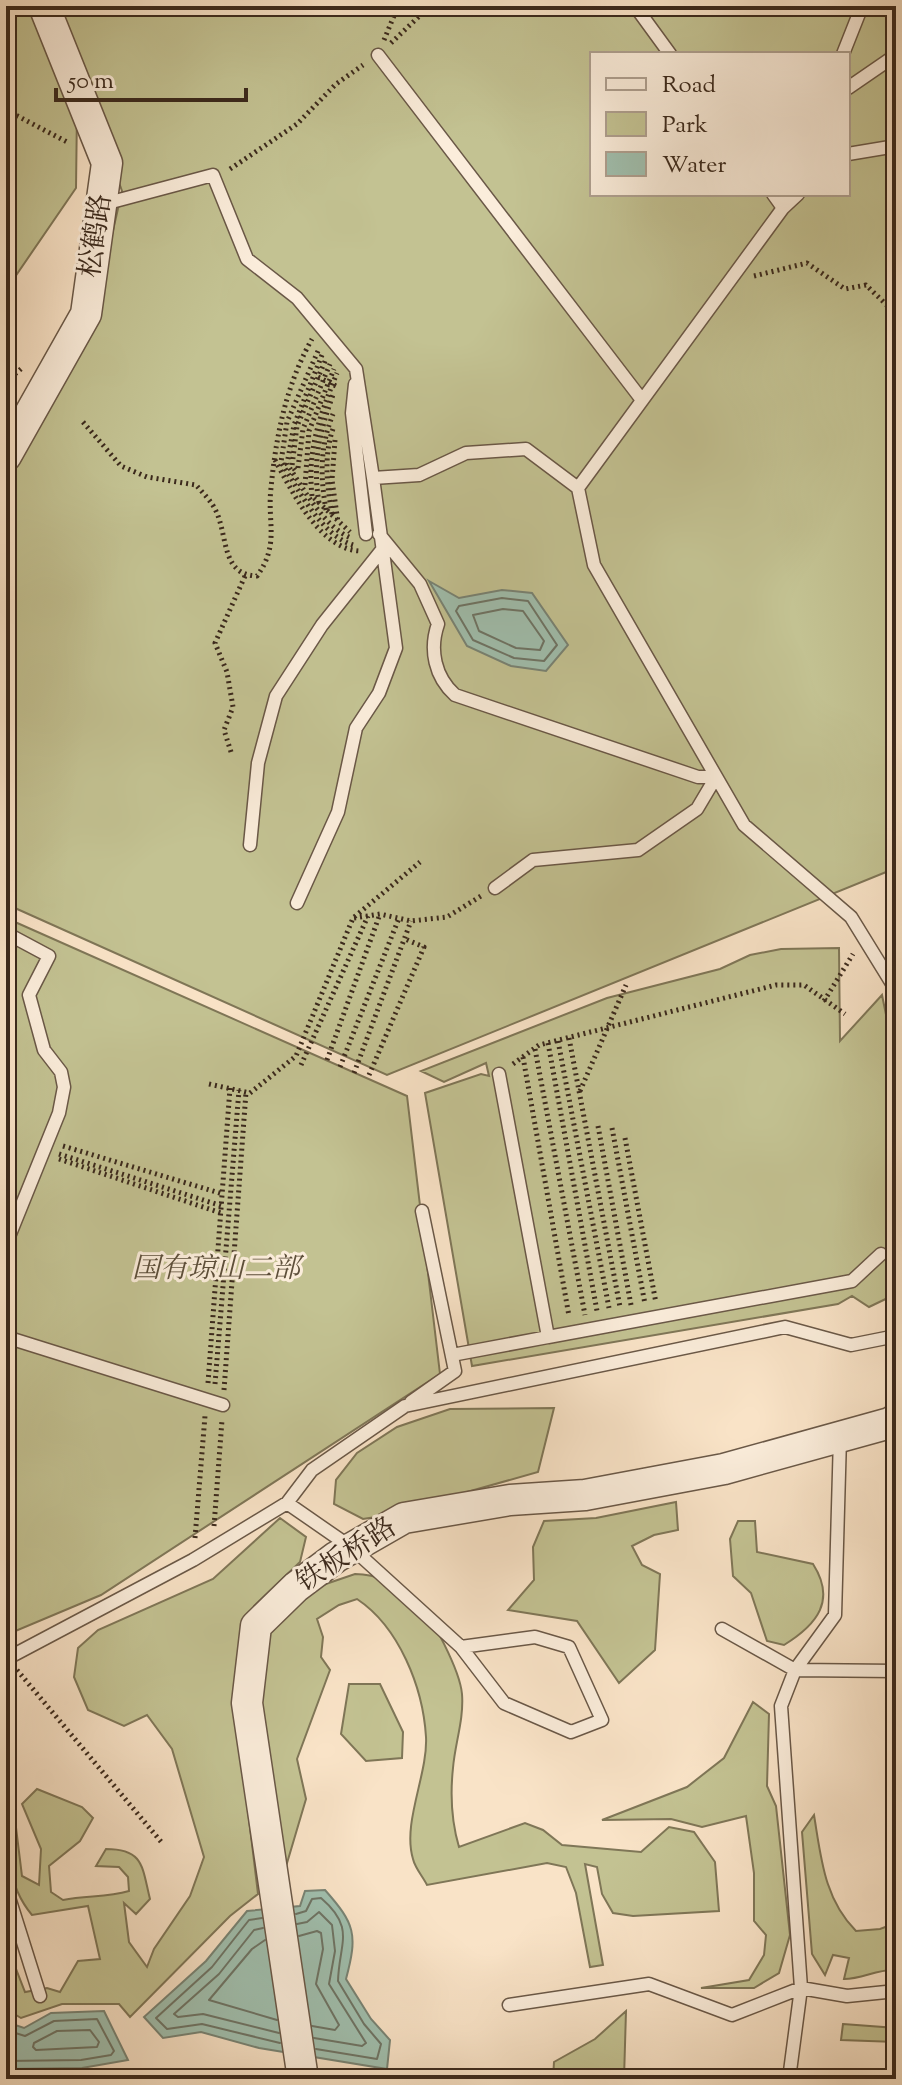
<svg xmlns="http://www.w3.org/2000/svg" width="902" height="2085" font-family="'Sorts Mill Goudy','Noto Serif SC',serif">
	<rect width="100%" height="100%" fill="#f9e3c7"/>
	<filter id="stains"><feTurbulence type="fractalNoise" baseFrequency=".0025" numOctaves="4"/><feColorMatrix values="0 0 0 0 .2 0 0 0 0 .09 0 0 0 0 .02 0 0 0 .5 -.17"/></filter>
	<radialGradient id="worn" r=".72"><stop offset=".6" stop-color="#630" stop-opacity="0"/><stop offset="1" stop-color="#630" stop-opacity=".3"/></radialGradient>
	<!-- green -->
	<path fill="#c3c292" stroke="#7f7657" stroke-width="2" fill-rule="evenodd" d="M6,6h30l41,103 -1,79 -70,102z
		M57,6h839v862l-509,207 -381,-171v-421l87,-165 29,-127zM592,54h256v140h-256z
		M6,918l401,178 33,278 -339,221 -95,40z
		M839,948l1,93 42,-46 14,69v230l-27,13 -17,-11 -14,8 -366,62 -47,-273 56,-19 8,2 -3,-13 -42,19 -23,-11 186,-73 113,-29 30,-14 31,-6z
		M554,1408l-16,64 -156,44 -19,3 -29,-15 2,-24 21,-27 40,-26 53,-18z
		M676,1502l2,28 -24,5 -22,11 10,19 18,9 -5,76 -36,33 -42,-62 -69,-11 26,-30 -1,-33 11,-26 52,-3z
		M280,1518l26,19 -6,25 -46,44 -20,88 24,200 -28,22 -100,101 -11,-13h-57l-41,14 -15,-9v-66l19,49 22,-4 13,4 18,-31 22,-2 -12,-53 -56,9c-28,-33 -26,-77 -26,-118l6,-2 10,81 17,9 2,-36 -19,-45 15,-15 45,18 11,11 -13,23 -31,25 2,26 12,8c24,-5 43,-2 66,-9l-1,-14 -9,-10 -23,-1 10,-17c38,0 36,18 44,50l-14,15 -12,-11 5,39 18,25 7,-18 36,-53 14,-39 -32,-108 -25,-34 -23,11 -36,-16 -14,-33 4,-29 20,-18 115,-51z
		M738,1521h17l2,31 56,12c23,36 5,60 -29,81l-17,-4 -16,-48 -18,-17 -3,-37z
		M355,1574c21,0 45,10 61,26 16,16 44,71 46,94 2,26 -7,49 -9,74 -3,28 -2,52 6,79l66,-24 18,7 19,15 79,7 28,-25 25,5 21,30 4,49 -86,5 -20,-3 -11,-19 -5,-27 -12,-3 18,101 -13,2 -14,-74 -10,-26 -19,-4 -120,22c-4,-8 -12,-17 -14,-26 -11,-36 15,-85 13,-122 -3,-50 -27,-110 -69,-138l-18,6 -22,14 6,18 -2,20 9,13 -33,89 9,40 -24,81 -21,-182 9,-68 50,-44z
		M349,1684h31l23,48 -1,26 -36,3 -25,-27z
		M753,1702l16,12 -2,72 9,20 14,129 -11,38 -25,15h-53l48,-8 15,-25 2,-20 -12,-14v-48l-8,-57 -44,11 -31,-8 -69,1 85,-33 37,-29z
		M814,1815c7,42 10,84 42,116l24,-2 16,-6 -3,47c-18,0 -31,9 -49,9l5,-21 -16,-3 -8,20 -13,-21 -10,-122z
		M626,2011l-2,68h-71l1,-17 41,-23z
		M843,2024l53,4v14l-55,-2z"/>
	<!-- water -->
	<path fill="#a0bfae" stroke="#788374" stroke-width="2" d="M429,581l30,17 43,-8 30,3 36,52 -22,26 -35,-5 -44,-20z
		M325,1890c30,34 33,44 21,89l25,40 19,21 -3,29 -128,-21 -58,-16 -38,6 -19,-21 62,-56 41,-50 53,-5 5,-15z
		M104,2011l24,49 -46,8 -76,1v-47l18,6 27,-15z"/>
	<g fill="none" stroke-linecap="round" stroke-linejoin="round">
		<!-- shore -->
		<path stroke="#6e7465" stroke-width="2" d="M502,598l26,3 29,44 -13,16 -30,-3 -41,-18 -17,-29 3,-5z
			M503,609l20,2 21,30 -4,9 -24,-2 -37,-17 -6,-16z
			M296,1914l10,-3 6,-12 9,-1c35,30 18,45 17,83l26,43 17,20 -4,15 -61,-10
			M262,1918l-13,2 -37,47 -56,51 11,11 35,-5 78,19
			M297,1924l10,-2 12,-10 13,13 3,26 -6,33 37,59 -4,3 -48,-8
			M263,1928l-9,2 -35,44 -45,40 4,3 25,-3 76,19
			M299,1936l18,-5 4,2 2,16 -7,35 23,41 -4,5 -23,-4
			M265,1940l-13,9 -43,51 68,20
			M6,2030l19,6 29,-15 43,-2 17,32 -3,4 -30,5 -75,1
			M90,2030l9,12 -2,5 -61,3 -3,-3 1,-4 23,-12z"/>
		<defs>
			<path id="service" d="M635,6l35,48
				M843,54l19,-48
				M378,55l264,345
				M848,88l48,-33
				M848,154l48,-8
				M773,194l10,14 15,-14
				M789,194l-6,14 -205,280 16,77 150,260 107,92 45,73
				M104,204l109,-29 34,84 50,39 59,71 17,109 46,-3 47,-22 60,-4 52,39
				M355,384l-3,29 14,121
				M379,534l41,50 18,40c-9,26 -3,53 17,71l243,82h18
				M250,845l8,-82 18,-67 46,-71 59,-74
				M495,888l38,-28 105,-10 59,-41 19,-32
				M297,903l41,-91 18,-84 23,-35 17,-45 -23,-170
				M6,933l43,23 -20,39 15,55 17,22 3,15 -5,26 -53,131
				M6,1337l217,68
				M548,1337l304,-56 29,-27
				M452,1355l96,-18 -49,-263
				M411,1402l44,-31 -33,-160
				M840,1437l-5,178 -40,55 -14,36 20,282 46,8 49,-5
				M287,1503l65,45 109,99 74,-10 34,10 33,73 -31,12 -67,-29 -43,-56
				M722,1629l73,41 101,1
				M6,1659l187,-99 94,-57 25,-33 93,-64 380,-79 66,18 45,-9
				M6,1888l34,108
				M509,2005l140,-21 83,31 69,-27 -12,91"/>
			<path id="tertiary" d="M6,456l80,-142 21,-151 -63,-157
				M303,2079l-56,-376 9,-77 40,-39 40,-30 68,-39 106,-18 75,-5 139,-26 166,-46 6,-4"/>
		</defs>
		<!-- service casing -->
		<use href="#service" stroke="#6a5847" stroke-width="15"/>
		<!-- tertiary casing -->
		<use href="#tertiary" stroke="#6a5847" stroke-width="33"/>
		<!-- path -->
		<path stroke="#3b291c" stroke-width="5" stroke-dasharray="2 4" stroke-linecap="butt" d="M384,40l14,-34
			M391,43l39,-37
			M6,110l63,33
			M230,169l67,-45 39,-40 27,-19
			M754,276l53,-13 38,26 21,-4 30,29
			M318,351l-31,71 -6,40c17,27 40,73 72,83
			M322,355l-28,70 -7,39c16,24 37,63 64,74
			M318,377l20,10
			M6,382l17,-15
			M83,422l38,44 26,11 49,8c7,8 16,17 20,26 12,25 5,64 41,65 23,-32 10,-53 14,-88 5,-52 15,-103 41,-149
			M335,440l-3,40 6,42
			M275,460c17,31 44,89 85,91
			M298,468l5,-39 27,-65
			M295,470l-3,-4 5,-40 29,-67
			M305,485l4,-54 25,-62
			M312,496c-5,-46 8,-81 25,-123
			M314,498l36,34
			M319,503c-7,-42 1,-72 15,-111
			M326,510c-6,-35 -6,-63 7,-96
			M332,514c-5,-29 -9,-59 2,-88
			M231,752l-7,-22 9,-23 -6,-35 -12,-29 30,-67
			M354,918l26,-4 31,7 36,-4 34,-21
			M824,1001l29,-47
			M569,1038l51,269
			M558,1041l51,267
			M548,1043l49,268
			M535,1049l50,266
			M523,1057l46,259
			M327,1060l53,-146
			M513,1064l26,-19 237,-60h28l41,29
			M301,1065l67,-149
			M340,1067l59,-149
			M354,1073l57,-152
			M369,1075l55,-128 -19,-8
			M209,1084l41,9 46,-37 57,-138 67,-56
			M580,1091l46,-106
			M598,1126l33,179
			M612,1128l33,176
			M625,1138l31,165
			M63,1146l160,48
			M59,1154l163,52
			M59,1159l162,54
			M208,1383l22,-295
			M215,1384l24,-294
			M224,1390l22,-298
			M214,1526l8,-106
			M195,1538l10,-122
			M17,1670l146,174"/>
		<!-- service -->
		<use href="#service" stroke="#fbeddb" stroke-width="12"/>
		<!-- tertiary -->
		<use href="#tertiary" stroke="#fbeddb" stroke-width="30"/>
	</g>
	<g text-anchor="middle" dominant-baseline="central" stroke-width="6" stroke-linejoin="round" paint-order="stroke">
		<!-- street labels -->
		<g font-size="28" fill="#3b291c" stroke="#fbeddb">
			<text transform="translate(97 236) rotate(-82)">松鹤路</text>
			<text transform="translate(347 1556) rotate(-33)">铁板桥路</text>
		</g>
		<!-- park labels -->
		<g font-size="28" font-style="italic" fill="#5d4f3a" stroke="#fbeddb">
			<text x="216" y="1270">国有琼山二部</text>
		</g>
	</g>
	<!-- margin -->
	<rect width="902" height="2085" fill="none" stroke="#f9e3c7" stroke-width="32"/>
	<rect x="8" y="8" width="886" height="2069" fill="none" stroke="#3b291c" stroke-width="4"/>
	<rect x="16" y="16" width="870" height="2053" fill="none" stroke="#3b291c" stroke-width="2"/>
	<!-- legend -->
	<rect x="590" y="52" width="260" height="144" fill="#fbeddb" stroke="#ae9f8f" stroke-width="2"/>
	<rect x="606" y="78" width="40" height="12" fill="#fbeddb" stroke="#ae9f8f" stroke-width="2"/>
	<text x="662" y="92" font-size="24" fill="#3b291c">Road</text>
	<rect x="606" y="112" width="40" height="24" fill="#c3c292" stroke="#ae9f8f" stroke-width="2"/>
	<text x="662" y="132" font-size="24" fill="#3b291c">Park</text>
	<rect x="606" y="152" width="40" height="24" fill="#a0bfae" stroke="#ae9f8f" stroke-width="2"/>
	<text x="662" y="172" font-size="24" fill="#3b291c">Water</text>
	<!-- scale -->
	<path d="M56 88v12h190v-12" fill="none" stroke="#3b291c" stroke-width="4"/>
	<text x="68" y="88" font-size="24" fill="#3b291c" stroke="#fbeddb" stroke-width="6" paint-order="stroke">50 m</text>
	<rect width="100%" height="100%" filter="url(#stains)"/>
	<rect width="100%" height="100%" fill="url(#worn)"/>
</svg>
